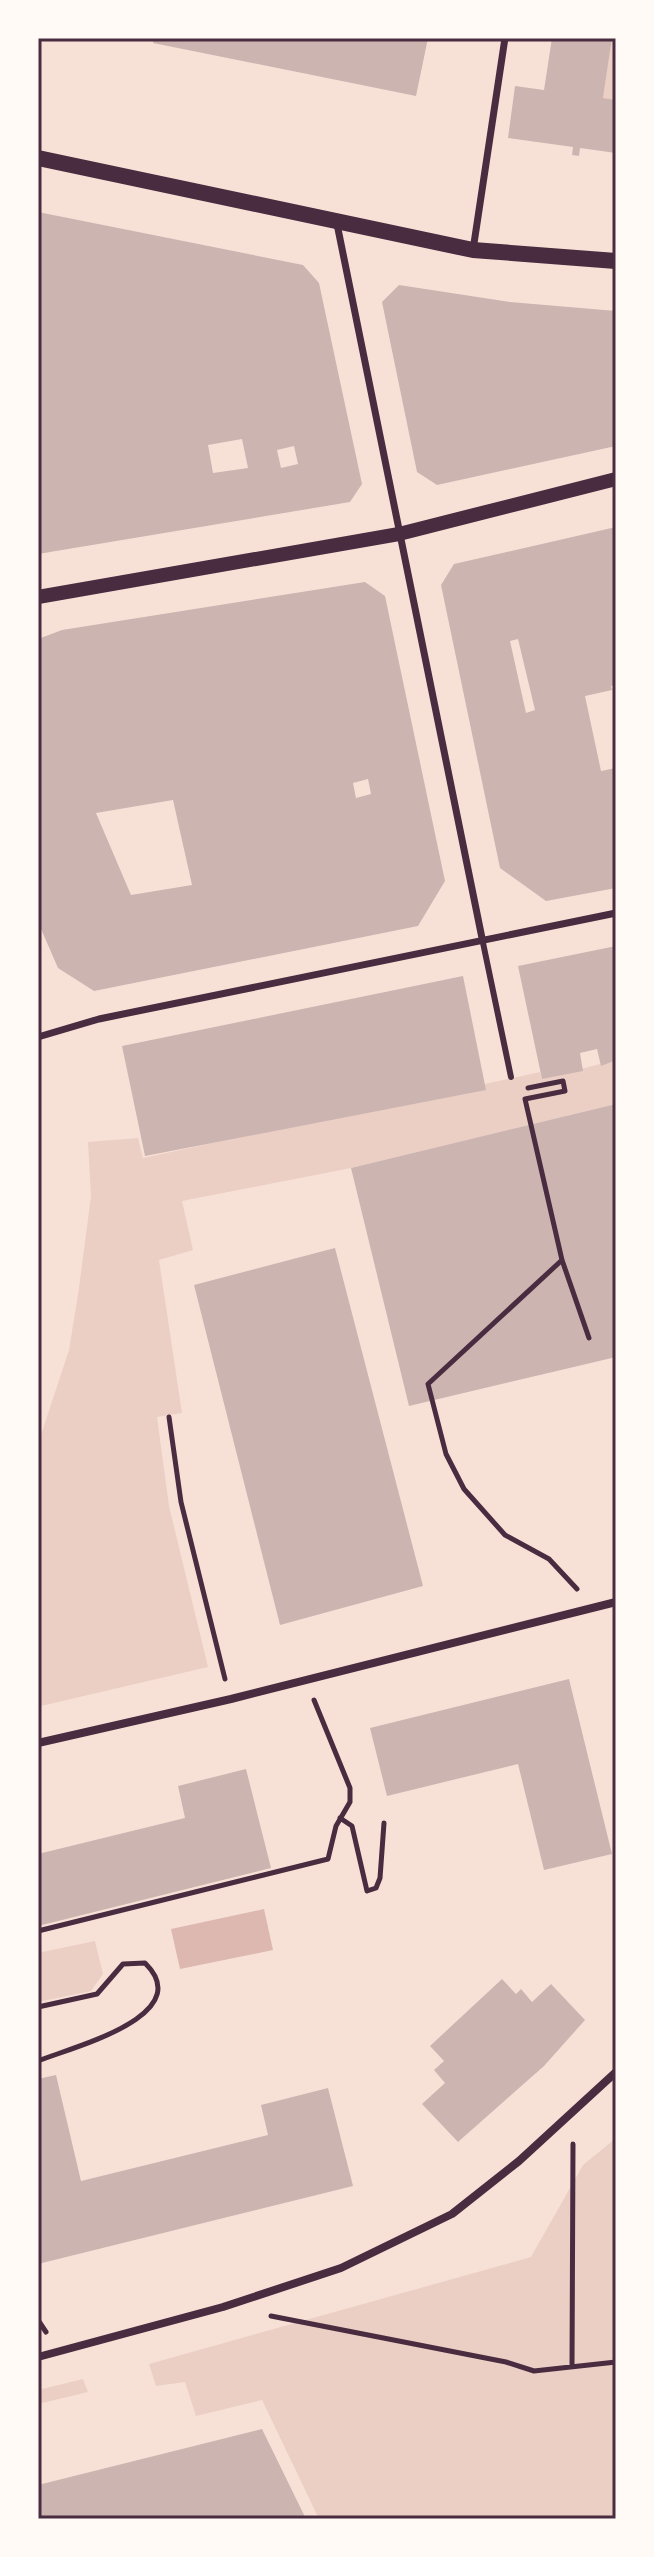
<svg xmlns="http://www.w3.org/2000/svg" width="654" height="2557" font-family="Inter,sans-serif">
	<rect width="100%" height="100%" fill="#f7e1d7"/>
	<!-- green -->
	<path fill="#ebcfc5" d="M612,38h4v62l-13,-2z
		M616,1060v44l-265,64 -169,33 11,49 -34,10 23,153 -25,4 12,89 39,161 -167,39 -3,-262 31,-94 10,-62 12,-92 -3,-54 50,-4 5,20 397,-86 2,7z
		M95,1941l8,33 -12,17 -53,11v-49z
		M616,2138v381h-297l-57,-119 -66,16 -11,-34 -29,4 -7,-22 382,-107 52,-92z
		M83,2379l5,13 -50,12v-14z"/>
	<!-- water -->
	<path fill="#dcb8b0" d="M264,1909l9,41 -93,19 -9,-40z"/>
	<!-- building -->
	<path fill="#ccb4b1" fill-rule="evenodd" d="M154,38h274l-12,58 -263,-53z
		M552,38h60l-9,60 13,2v53l-36,-5 -1,8 -7,-1 1,-8 -65,-9 7,-52 29,4z
		M38,212l265,53 16,18 43,201 -12,18 -312,52zM242,439l6,29 -35,5 -5,-28zM294,446l4,18 -17,4 -4,-18z
		M399,285l111,17 106,9v135l-179,39 -20,-13 -35,-170z
		M616,527v158l-5,1 1,4 -27,6 16,75 15,-3v120l-70,13 -46,-33 -59,-283 13,-21zM518,639l17,71 -9,3 -16,-72z
		M365,582l20,14 60,285 -27,45 -324,65 -36,-23 -20,-46v-283l24,-9zM368,779l3,15 -15,4 -3,-15zM173,800l19,85 -61,10 -35,-82z
		M616,946v114l-15,6 -4,-17 -17,4 3,18 -41,8 -24,-113z
		M463,976l23,114 -341,66 -23,-110z
		M616,1104v253l-207,49 -58,-238z
		M335,1248l88,338 -143,39 -86,-340z
		M569,1679l43,175 -68,16 -26,-106 -131,32 -17,-68z
		M246,1769l25,99 -233,58v-72l147,-36 -7,-32z
		M502,1979l14,15 5,-5 11,13 19,-18 34,36 -41,46 -86,76 -36,-38 23,-21 -11,-13 10,-9 -14,-15z
		M56,2075l25,106 187,-46 -7,-30 67,-17 25,98 -315,78v-185z
		M262,2429l44,90h-268v-34z"/>
	<g fill="none" stroke-linecap="round" stroke-linejoin="round">
		<!-- path -->
		<path stroke="#4a2c40" stroke-width="5" d="M528,1088l35,-7 2,10 -40,8 37,161 27,78
			M562,1260l-134,124 18,70 18,35 41,46 44,24 28,30
			M169,1417l12,85 44,177
			M340,1818l12,8 15,65 9,-3 4,-10 4,-55
			M38,1931l290,-72 8,-33 14,-24v-14l-36,-88
			M38,2007l59,-13 26,-30 22,-1c54,53 -76,85 -107,98
			M271,2316l235,46 28,9 82,-9
			M38,2320l8,12
			M572,2367l1,-223"/>
		<!-- service -->
		<path stroke="#4a2c40" stroke-width="6" d="M482,938l29,139"/>
		<!-- pedestrian -->
		<path stroke="#4a2c40" stroke-width="7" d="M337,224l145,714
			M473,250l32,-212
			M38,1037l61,-18 517,-106"/>
		<!-- minor -->
		<path stroke="#4a2c40" stroke-width="8" d="M38,1743l193,-44 385,-97
			M38,2357l185,-50 118,-39 111,-54 67,-53 97,-89"/>
		<!-- tertiary -->
		<path stroke="#4a2c40" stroke-width="14" d="M38,597l361,-63 217,-55"/>
		<!-- secondary -->
		<path stroke="#4a2c40" stroke-width="16" d="M38,158l435,92 143,11"/>
	</g>
	<!-- border -->
	<rect width="654" height="2557" fill="none" stroke="#fffaf5" stroke-width="80"/>
	<rect x="40" y="40" width="574" height="2477" fill="none" stroke="#4a2c40" stroke-width="3"/>
</svg>
